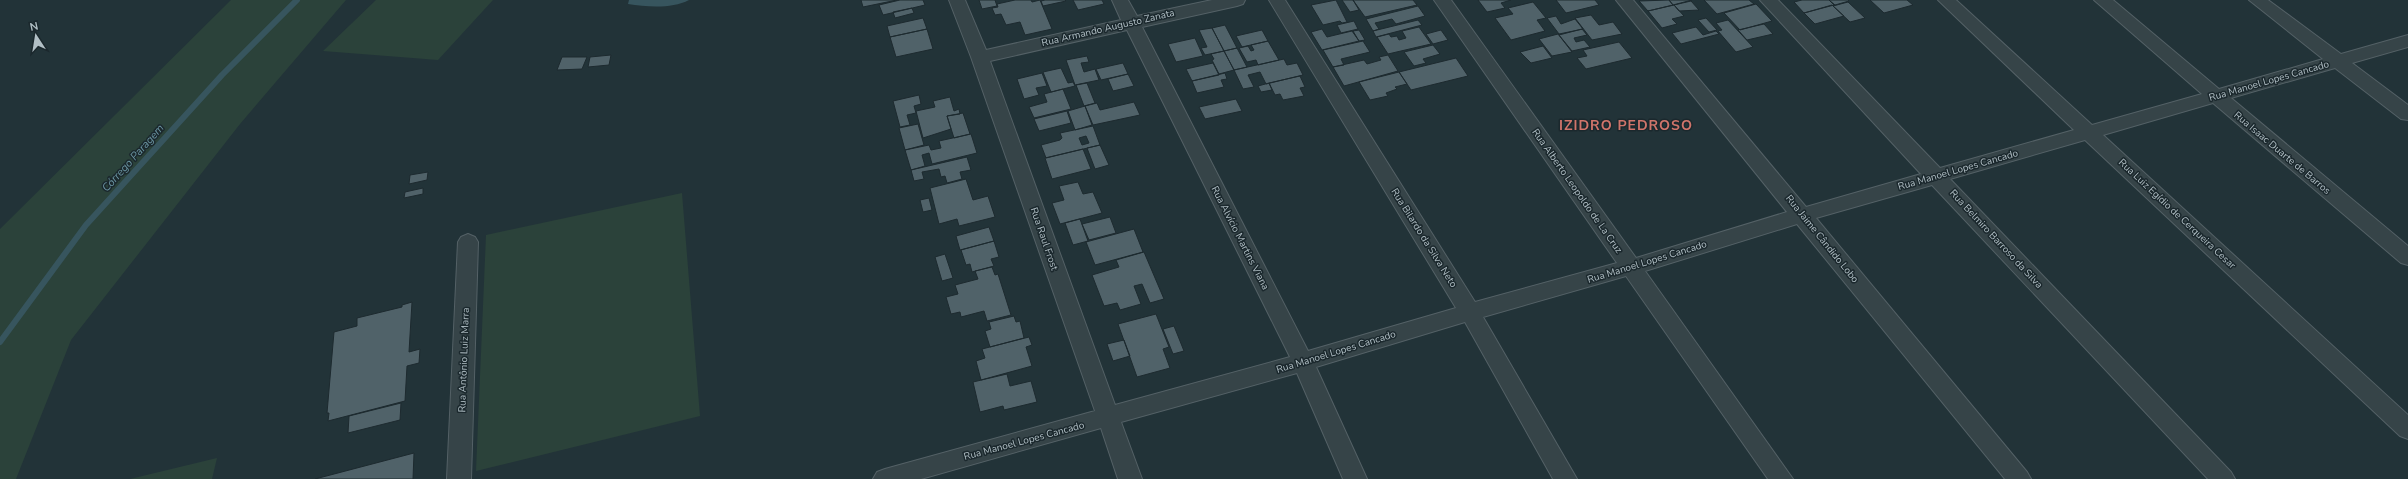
<svg xmlns="http://www.w3.org/2000/svg" width="2408" height="479" font-family="'Nunito Sans',sans-serif">
	<rect width="100%" height="100%" fill="#223338"/>
	<!-- green -->
	<path fill="#2b423a" d="M231,0h115l-106,124 -169,216 -55,139h-16v-250z
		M376,0h117l-55,60 -115,-9z
		M682,193l18,223 -224,55 10,-236z
		M217,458l-5,21h-82z"/>
	<!-- water -->
	<path fill="#37555e" d="M629,0h60c-17,9 -42,7 -61,4z"/>
	<g fill="none" stroke-linecap="round" stroke-linejoin="round">
		<!-- stream -->
		<path stroke="#37555e" stroke-width="6" d="M0,342l86,-117 136,-150 75,-75"/>
	</g>
	<!-- building -->
	<path fill="#506269" stroke="#1d2a2f" fill-rule="evenodd" d="M861,0h36l-34,7z
		M900,0h23l2,5 -42,10 -4,-10z
		M979,0h16l2,6 -15,3z
		M1015,0h16l1,2 8,-2 12,29 -27,6 -5,-13 -14,3 -5,-11 -6,1 -3,-7 6,-1 -1,-3z
		M1045,0h20l1,1 -23,5 -2,-5z
		M1073,0h29l2,4 -26,6z
		M1336,0l11,22 -5,1 -2,-2 -17,4 -12,-20z
		M1342,0h11l6,10 -9,2z
		M1353,0h60l4,5 -52,12z
		M1478,0h33l-10,3 4,5 -18,4z
		M1556,0h39l4,5 -33,8z
		M1669,0l4,5 -25,6 -9,-10z
		M1669,0h23l-19,5z
		M1704,0h45l5,4 -37,10z
		M1802,0h27l5,5 -30,8 -10,-11z
		M1829,0h19l1,1 -14,4z
		M1870,0h37l6,5 -29,8z
		M1691,1l8,9 -20,1 -5,-6z
		M1533,2l13,16 -9,2 8,11 -34,9 -16,-22 18,-4 -5,-6z
		M1848,2l17,16 -15,4 -17,-16z
		M1756,4l16,17 -32,9 -16,-17z
		M1674,5l10,11 -12,3 5,5 -15,4 -14,-17z
		M1832,5l12,11 -29,8 -11,-11z
		M1418,6l7,10 -29,8 -4,-5 -17,4 4,6 -6,2 -7,-12z
		M912,8l2,5 -19,5 -2,-6z
		M1591,15l8,10 14,-3 9,12 -30,6 -17,-22z
		M1556,16l5,8 14,-5 8,10 -24,5 -12,-16z
		M923,18l4,11 -37,8 -3,-11z
		M1706,18l11,12 -8,2 -11,-12z
		M1418,20l4,5 -46,12 -3,-6z
		M1728,20l25,27 -17,5 -18,-21 4,-1 -6,-7z
		M1354,21l4,8 -17,4 -4,-8z
		M1764,24l9,10 -26,6 -9,-10z
		M1225,25l12,23 -13,3 -12,-23z
		M1419,27l12,17 -43,10 -11,-17 12,-3 2,3 6,-1 2,4 7,-2 -4,-7z
		M1696,27l7,8 13,-4 3,3 -38,10 -9,-11z
		M1212,28l12,23 -19,4 -4,-7 6,-1 -8,-17z
		M927,29l6,20 -37,8 -6,-20z
		M1322,29l5,8 25,-6 7,10 -37,9 -11,-18z
		M1582,29l5,6 -13,3 2,4 8,-2 6,7 -18,4 -13,-16z
		M1262,30l6,11 -26,6 -6,-11z
		M1359,30l6,10 -6,1 -6,-10z
		M1441,30l7,10 -15,4 -7,-10z
		M1558,34l14,18 -20,4 -13,-17z
		M1195,38l8,18 -27,6 -8,-18z
		M1268,41l11,19 -21,5 -2,-5 -9,2 -8,-14 9,-2 3,5 3,-1 -3,-5z
		M1363,41l7,11 -29,7 3,6 -11,2 -10,-17z
		M1619,42l13,16 -46,11 -9,-11 10,-2 -4,-6z
		M1433,45l7,9 -17,5 3,4 -12,3 -10,-14z
		M1543,46l9,12 -21,5 -11,-11z
		M1237,48l10,19 -13,3 -10,-19z
		M1224,51l10,19 -15,4 -7,-14 2,-1 -3,-5z
		M611,55l-2,10 -21,2 2,-10z
		M1388,55l10,16 -54,15 -11,-19 31,-7 3,4 14,-4 -2,-3z
		M1087,56l2,6 -8,1 3,9 11,-3 4,11 -24,5 -9,-25z
		M562,57h25l-5,12 -25,1z
		M1456,58l12,18 -57,14 -12,-18z
		M1284,59l3,6 10,-2 6,12 -37,9 -6,-12 -12,3 6,12 -11,2 -9,-19z
		M1123,63l5,11 -27,6 -5,-11z
		M1213,63l6,12 -27,6 -6,-12z
		M1061,68l7,15 5,-1 2,4 -24,6 -8,-20z
		M1399,72l8,12 -12,3 2,2 -11,4 2,3 -18,4 -11,-18z
		M1042,73l5,13 -11,2 3,7 -15,4 -7,-20z
		M1225,73l2,6 -6,1 3,7 -27,6 -5,-12z
		M1128,74l6,12 -21,5 -5,-12z
		M1300,76l5,11 -5,1 4,8 -21,4 -3,-6 -5,1 -6,-12z
		M1087,83l8,20 -11,3 -8,-21z
		M1269,83l3,7 -11,2 -3,-6z
		M1063,89l8,20 -37,9 -5,-11 18,-5 -3,-8z
		M919,95l2,9 -7,2 2,7 -9,2 3,10 -10,2 -7,-26z
		M950,97l4,14 5,-2 1,5 -13,2 4,13 -28,9 -7,-27 19,-4 -2,-6z
		M1236,99l6,12 -37,8 -6,-12z
		M1134,102l6,13 -47,10 -8,-19 12,-3 3,7z
		M1085,106l7,19 -17,5 -7,-19z
		M1067,111l4,12 -32,8 -5,-12z
		M963,113l7,21 -16,4 -7,-22z
		M918,124l6,21 -19,5 -6,-22z
		M1093,126l7,19 -54,13 -5,-13 19,-5 2,-2 -2,-5zM1086,136l3,7 -7,2 -3,-7z
		M971,134l6,19 -45,11 -3,-11 -7,2 3,11 -14,4 -6,-20 24,-5 2,5 10,-2 -2,-7z
		M1100,145l9,20 -14,4 -8,-21z
		M1083,149l8,20 -39,10 -7,-21z
		M967,157l4,13 -11,2 2,7 -15,4 -2,-7 -4,1 -2,-8 -17,3 2,7 -10,2 -3,-11z
		M428,172l-1,8 -18,4 1,-9z
		M966,179l7,21 15,-4 7,21 -36,9 -2,-7 -18,5 -9,-36z
		M1078,182l5,12 10,-2 9,21 -42,11 -8,-21 12,-3 -5,-14z
		M423,188v6l-19,4 1,-6z
		M929,198l3,12 -9,2 -3,-12z
		M1110,217l6,16 -27,7 -7,-16z
		M1080,219l8,22 -15,4 -8,-22z
		M989,227l5,14 -34,9 -4,-14z
		M1134,229l9,23 -48,13 -9,-23z
		M994,241l5,16 -8,2 3,7 -22,6 -2,-8 -4,1 -5,-15z
		M1144,252l20,47 -14,4 -8,-19 -8,2 7,18 -21,6 -3,-7 -13,3 -12,-31 27,-8 -3,-7z
		M945,254l8,24 -11,3 -7,-24z
		M992,267l3,8 3,-1 13,41 -24,6 -3,-10 -23,6 -1,-5 -9,2 -5,-17 12,-3 -3,-9 23,-6 -3,-8z
		M412,302l-3,50 11,-3 -1,14 -12,3 -2,35 -77,20 1,-8h-2l7,-81 23,-6v-8l45,-11v-2z
		M1156,314l13,33 -6,2 7,19 -33,9 -19,-53z
		M1014,316l2,6 4,-1 4,17 -34,9 -5,-16 6,-2 -2,-7z
		M1174,326l10,25 -11,3 -10,-25z
		M1029,337l3,8 -6,2 6,19 -51,14 -5,-19 9,-3 -3,-9z
		M1124,340l6,16 -17,5 -6,-17z
		M1007,374l3,12 21,-5 6,21 -33,8 -1,-4 -23,6 -7,-30z
		M401,403l-1,17 -52,13 1,-17z
		M414,453l-1,26h-98z"/>
	<g fill="none" stroke-linecap="round" stroke-linejoin="round">
		<defs>
			<path id="minor" d="M949,0h16l21,50 135,-30 -9,-20h16l9,16 75,-16h33l-2,4 -6,2 -95,21 166,324 148,-43 -187,-308h16l190,302 142,-39 -183,-263h17l185,258 151,-46 -171,-212h17l173,207 115,-33 -161,-174h18l162,168 134,-38 -136,-130h18l136,125 110,-31 -108,-94h19l106,89 104,-30 -74,-59h19l73,54 67,-19v12l-56,16 56,42v15l-7,-1 -66,-51 -104,30 177,148v19l-7,-2 -188,-160 -110,32 305,280v24l-8,-3 -315,-296 -135,39 281,293 4,7h-27l-276,-294 -116,33 211,254 4,7h-26l-208,-255 -152,47 148,208h-25l-142,-203 -143,41 94,162h-24l-88,-157 -149,45 51,112h-24l-46,-106 -176,49 21,57h-24l-17,-51 -180,51h-48l4,-7 8,-3 210,-58 -124,-354zM1127,30l163,327 -175,48 -125,-344z
				M468,234l7,3 3,5 -7,237h-24l11,-237 3,-5z"/>
		</defs>
		<!-- minor casing -->
		<use href="#minor" stroke="#546166" stroke-width="2"/>
		<!-- minor -->
		<use href="#minor" fill="#364448" fill-rule="evenodd"/>
	</g>
	<g text-anchor="middle" dominant-baseline="central" stroke-width="3" stroke-linejoin="round" paint-order="stroke">
		<!-- street labels -->
		<g font-size="10" fill="#b1bfc5" stroke="#1b282d">
			<text transform="translate(1108 28) rotate(-13)">Rua Armando Augusto Zanata</text>
			<text transform="translate(2269 81) rotate(-16)">Rua Manoel Lopes Cancado</text>
			<text transform="translate(2282 153) rotate(40)">Rua Isaac Duarte de Barros</text>
			<text transform="translate(1958 170) rotate(-16)">Rua Manoel Lopes Cancado</text>
			<text transform="translate(1577 191) rotate(55)">Rua Alberto Leopoldo de La Cruz</text>
			<text transform="translate(2177 214) rotate(43)">Rua Luiz Egídio de Cerqueira Cesar</text>
			<text transform="translate(1240 238) rotate(63)">Rua Alvício Martins Viana</text>
			<text transform="translate(1424 238) rotate(58)">Rua Bilardo da Silva Neto</text>
			<text transform="translate(1044 239) rotate(71)">Rua Raul Frost</text>
			<text transform="translate(1822 239) rotate(51)">Rua Jaime Cândido Lobo</text>
			<text transform="translate(1996 239) rotate(47)">Rua Belmiro Barroso da Silva</text>
			<text transform="translate(1647 262) rotate(-17)">Rua Manoel Lopes Cancado</text>
			<text transform="translate(1336 352) rotate(-17)">Rua Manoel Lopes Cancado</text>
			<text transform="translate(464 360) rotate(-88)">Rua Antônio Luiz Marra</text>
			<text transform="translate(1024 441) rotate(-15)">Rua Manoel Lopes Cancado</text>
		</g>
		<!-- water labels -->
		<g font-size="11" font-style="italic" fill="#6b95a2" stroke="#1b282d">
			<text transform="translate(133 158) rotate(-48)">Córrego Paragem</text>
		</g>
		<!-- district labels -->
		<g font-size="14" font-weight="bold" letter-spacing="1" fill="#d0756b" stroke="#1b282d">
			<text x="1626" y="125">IZIDRO PEDROSO</text>
		</g>
	</g>
	<!-- north arrow -->
	<g transform="translate(36 36) rotate(348)" stroke="#1b282d" stroke-width="3" paint-order="stroke">
	<path d="M0-3L7 15L0 10L-7 15Z" fill="#b1bfc5"/>
	<text y="-6" font-size="11" font-weight="bold" text-anchor="middle" fill="#b1bfc5">N</text>
	</g>
</svg>
